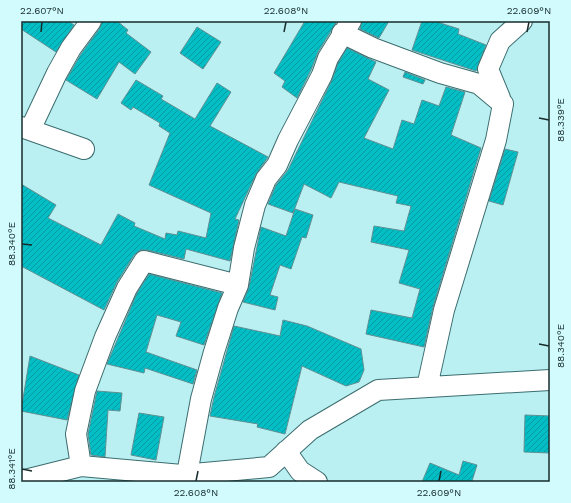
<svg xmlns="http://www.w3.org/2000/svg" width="571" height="503" font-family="'Work Sans',sans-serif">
	<defs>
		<pattern id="building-hatch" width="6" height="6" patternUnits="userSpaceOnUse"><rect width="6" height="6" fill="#04bec6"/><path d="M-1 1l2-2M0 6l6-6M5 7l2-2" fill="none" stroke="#059ba1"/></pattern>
	</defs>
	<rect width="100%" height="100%" fill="#bbf0f2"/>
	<!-- building -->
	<path fill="url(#building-hatch)" stroke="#5e9092" d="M21,21h47l6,4 -18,27 -35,-23z
		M102,21h15l11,9 -2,3 25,19 -16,22 -16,-12 -22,37 -31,-19 15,-26 19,-26z
		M305,21h32l-19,31 -7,18 -14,28 -15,-11 3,-6 -11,-8z
		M362,21h27l-10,17 -19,-9z
		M422,21h12l25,8 -1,5 28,11 -10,26 -64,-21z
		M197,27l24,15 -18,27 -23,-16z
		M347,48l29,14 -8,17 21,11 -25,48 29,11 9,-29 12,4 8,-24 17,6 7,-19 19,5 -14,43 30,13 -48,159 -9,40 -58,-13 5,-24 41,8 8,-29 -21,-6 10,-33 -38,-8 3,-16 30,5 7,-25 -15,-3 2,-7 -59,-14 -8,16 -27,-14 -11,29 -25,-9 8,-19 12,-15 44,-90 6,-17z
		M405,72l20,8 -2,4 -20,-7z
		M136,80l27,16 -2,3 34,20 22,-36 14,9 -21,34 58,31 -12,17 -21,45 4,1 -9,41 -44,-12 -2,10 -37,-9h-7l-6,5 -17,27 -13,28 -83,-44v-82l35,21 -8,13 53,27 17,-31 17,9 -1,3 31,13 1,-6 11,2 1,-4 28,7 5,-25 -62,-28 21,-52 -11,-7 1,-3 -27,-16 -2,3 -10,-7z
		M505,149l13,3 -15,53 -14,-4z
		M295,209l18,6 -7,23 -4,-1 -11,32 -11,-4 -10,30 8,2 -3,13 -32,-8 6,-15 12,-60 25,9z
		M149,274l73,19 -18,52 -28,-9 5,-14 -24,-7 -11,37 51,18 -4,14 -48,-16 -1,5 -37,-9 30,-71z
		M283,320l24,6 54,23 3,21 -5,12 -13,4 -44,-20 -17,68 -28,-7 1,-3 -48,-8 4,-19 20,-71 46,10z
		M30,356l49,19 -12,45 -46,-9z
		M97,391l25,2 -2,18 -12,-1 -3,47 -14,-2 -3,-21z
		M139,413l25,4 -8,43 -25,-5z
		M525,415l25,1v37l-26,-1z
		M463,461l14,4 -5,16 3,1h-53l8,-19 29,12z"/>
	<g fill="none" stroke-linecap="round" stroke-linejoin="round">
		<defs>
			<path id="minor" d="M342,33l31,15 67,25 39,11 24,20 -7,36 -52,170 -17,77
				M500,98l-12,-29 12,-28 22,-20
				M21,127l9,3 27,-57 14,-25 20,-27
				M30,130l54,19
				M286,451l14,20 17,11
				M81,466l-5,-32 9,-43 20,-54 22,-49 17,-27 94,24
				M187,474l14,-75 13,-47 14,-44 10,-23 6,-37 11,-43 11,-26 11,-14 11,-25 34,-65 6,-17 23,-37
				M21,481l60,-15 101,9 87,-8 41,-37 68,-40 172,-10"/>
		</defs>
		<!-- minor casing -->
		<use href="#minor" stroke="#3b6d6f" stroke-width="22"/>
		<!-- minor -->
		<use href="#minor" stroke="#fff" stroke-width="20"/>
	</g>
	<!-- ticks -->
	<path fill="none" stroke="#172c2d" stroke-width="1.5" d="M41,32l1,-10M284,32l2,-10M527,32l2,-10M539,118l10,2M22,244l10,1M539,344l10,2M22,469l10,2M196,481l2,-10M439,481l2,-10"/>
	<!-- border -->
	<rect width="571" height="503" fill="none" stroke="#d1fbfd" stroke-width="44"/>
	<rect x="22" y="22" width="527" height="459" fill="none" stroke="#172c2d" stroke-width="1.5"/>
	<g font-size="10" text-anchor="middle" fill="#172c2d">
		<text x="42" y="14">22.607°N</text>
		<text x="286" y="14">22.608°N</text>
		<text x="529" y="14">22.609°N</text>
		<text transform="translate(560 120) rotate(-90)" y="4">88.339°E</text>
		<text transform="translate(11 244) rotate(-90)" y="4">88.340°E</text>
		<text transform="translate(560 346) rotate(-90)" y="4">88.340°E</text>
		<text transform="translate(11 469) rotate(-90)" y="4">88.341°E</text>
		<text x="196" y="496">22.608°N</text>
		<text x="439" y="496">22.609°N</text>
	</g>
</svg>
